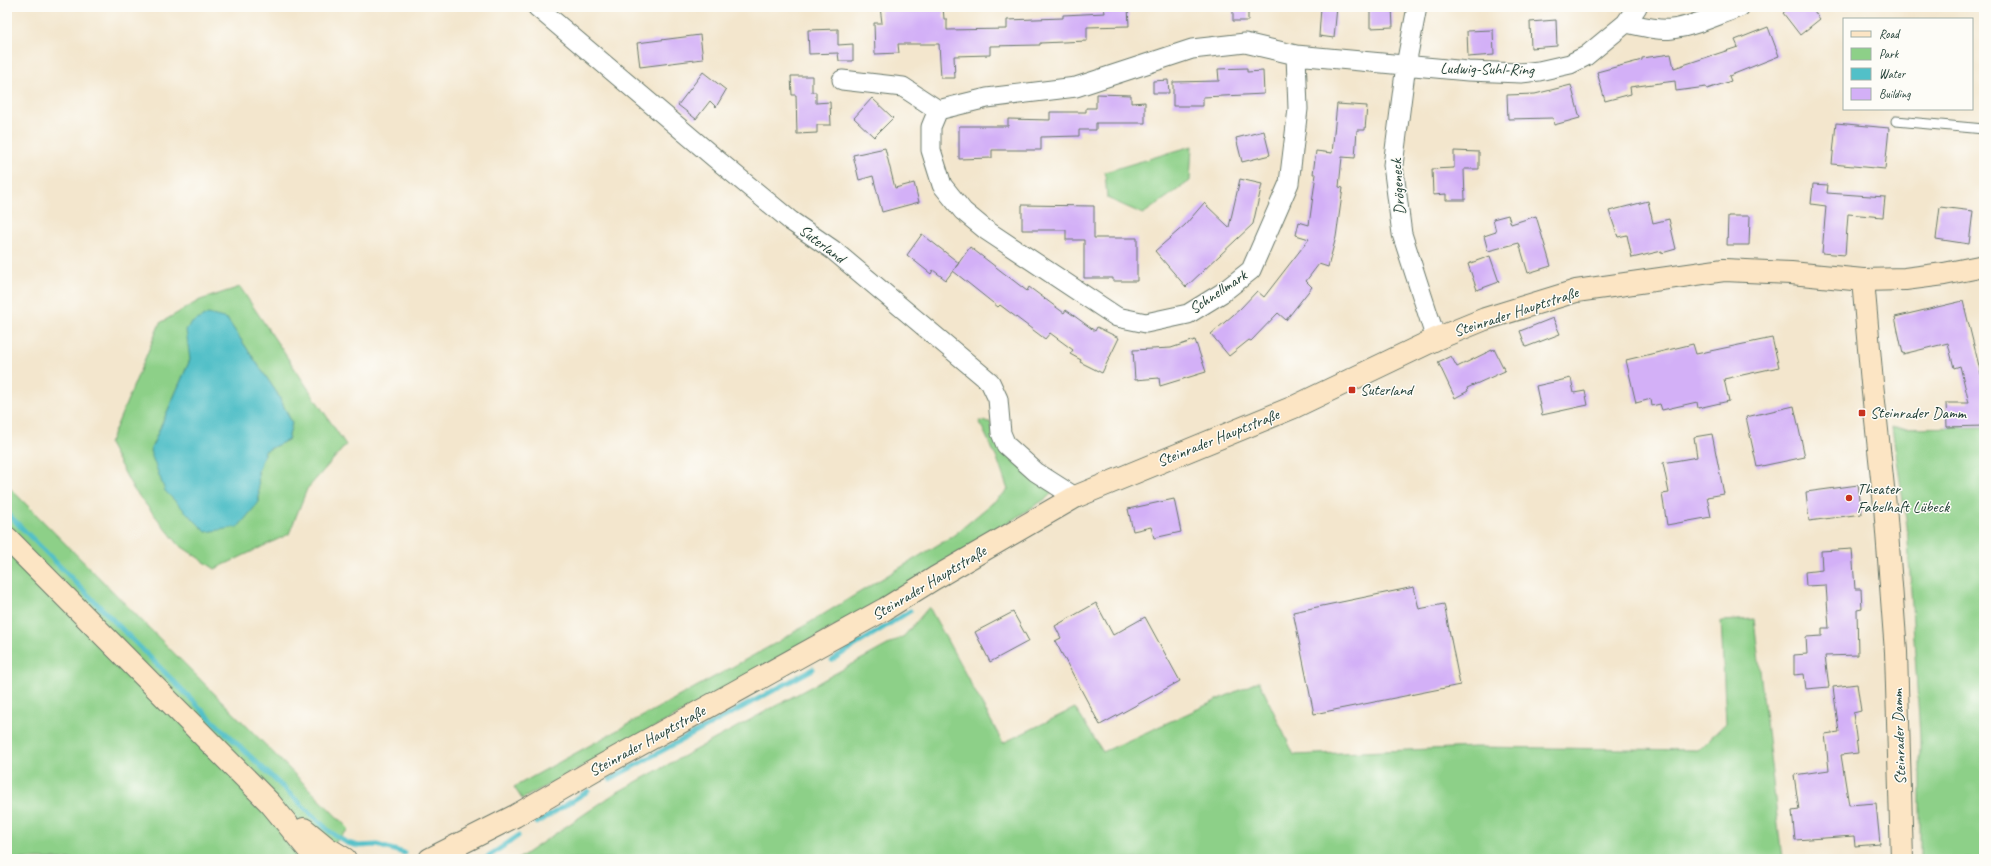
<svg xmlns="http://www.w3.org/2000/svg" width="1991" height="866" font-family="Caveat,sans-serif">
	<rect width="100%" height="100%" fill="#fdfcf7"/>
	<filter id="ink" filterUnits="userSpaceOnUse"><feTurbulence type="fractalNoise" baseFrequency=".025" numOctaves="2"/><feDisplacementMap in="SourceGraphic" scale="8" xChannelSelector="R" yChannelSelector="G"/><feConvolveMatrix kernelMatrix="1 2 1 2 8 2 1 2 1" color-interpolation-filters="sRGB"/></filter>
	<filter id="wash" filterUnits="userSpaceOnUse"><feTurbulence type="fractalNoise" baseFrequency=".012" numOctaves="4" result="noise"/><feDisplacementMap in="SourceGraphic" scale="16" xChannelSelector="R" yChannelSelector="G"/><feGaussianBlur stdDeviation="0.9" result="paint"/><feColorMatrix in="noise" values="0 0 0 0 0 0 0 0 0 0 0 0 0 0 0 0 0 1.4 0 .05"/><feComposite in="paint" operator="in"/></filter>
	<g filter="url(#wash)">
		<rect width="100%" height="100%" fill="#f3e6cd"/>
		<!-- green -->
		<path fill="#8dd088" stroke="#56865e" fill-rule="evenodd" d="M1192,146l-2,35 -47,33 -36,-16 -2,-26z
			M240,287l106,158 -39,44 -18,45 -74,35 -36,-24 -45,-55 -25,-46 51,-121 40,-23zM227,319l50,74 15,30 -4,17 -23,11 -7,20 1,31 -109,-51 40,-91z
			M979,421l11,1 10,22 53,48 -6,6 -110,70 -226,129 -189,102 -8,-12 262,-144 178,-108 54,-45 -10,-29z
			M1984,427v432h-64v-123l-13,-210 -15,-98z
			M7,485l342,344 -31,30h-311z
			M929,607l74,136 72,-35 28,44 156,-71 35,74 181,-8 223,3 28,-27 -5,-102 33,-2 28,240h-1264l96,-65 290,-158z"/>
		<!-- water -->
		<path fill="#52c0c8" stroke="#387e7e" d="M208,314l19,5 50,74 15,30 -4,17 -23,11 -7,20 1,31 -21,25 -32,5 -41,-41 -15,-40 40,-91 -4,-30 4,-6z"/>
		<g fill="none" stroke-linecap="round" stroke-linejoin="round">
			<!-- stream -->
			<path stroke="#52c0c8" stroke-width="5" d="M7,513l203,205 119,113 18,12 12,3 18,-1 27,8
				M832,660l78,-49
				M610,779l203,-110
				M537,823l51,-32
				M485,859l33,-23"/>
		</g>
		<g id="blocks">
			<!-- building -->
			<path fill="#d3b0f7" d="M880,7h63l1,12h3v11l60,-1v-9l56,-2v-3l42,-2 -1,-6h24l1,19 -42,1v14l-47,2v2l-50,1v9l-36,1 1,22h-14l-2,-34h-41l1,9 -24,1 -1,-31h8z
				M1233,7h15v14h-15z
				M1321,7h16l-3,31 -15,-2z
				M1370,7h22l1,20 -23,1z
				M1790,7h21l9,12 -20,16 -17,-22z
				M1556,20l1,26 -26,2 -1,-26z
				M1768,27l11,29 -50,20 2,5 -24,8 -1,-2 -30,4 -1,-10 -45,6 1,7 -26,7 -8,-29 45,-12v-2l29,-4 3,14 64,-21 -3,-7z
				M838,29v16l15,-1v17h-14l-1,-8 -29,1 -1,-24z
				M1493,30l1,25 -26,2 -1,-26z
				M700,35l3,24 -63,8 -3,-24z
				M1247,68v4l16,-1 1,23 -61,3v9h-30v-24l46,-1 -1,-12z
				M703,72l23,18 -10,17 -6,-6 -14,18 -18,-14z
				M791,76h21v16h4v11l14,-1 1,23h-14v8l-20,1 -1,-39h-4z
				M1168,80l1,13h-16v-12z
				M1571,85l9,33 -26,7 -1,-7 -45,1 -1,-24 28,-1z
				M1096,94l35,1v8l14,-1v21h-49v7h-17v6l-38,1v13h-49v8l-33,1v-33h49v-7l42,1v-8h36v-4h10z
				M872,98l21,20 -19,19 -20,-19z
				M1337,104l30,2 -2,24h-8l-2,28 -13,-1 -3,30 4,1 -7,49 -8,30 -9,-3 -13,17 6,6 -26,33 -8,-7 -27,28 -2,-1 -20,16 -18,-22 29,-25 17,-18 7,6 45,-58 -13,-4 3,-13 10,3 7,-51h-3l3,-23 16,2z
				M1836,123l53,5 -4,41 -53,-5z
				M1264,131l6,24 -28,7 -6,-24z
				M885,148l10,40 19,-5 5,19 -37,10 -9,-36 -14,4 -6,-25z
				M1454,151l25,1v17h-15l1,31h-19v-6l-13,1 -1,-26 22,-1z
				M1240,179l22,5 -9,40 -67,63 -31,-36 30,-26 19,-22 25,24z
				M1813,184l15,1 -1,8 58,4 -2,20 -35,-3 -3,41 -23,-2 4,-47 -15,-2z
				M1648,201l5,22 16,-4 7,30 -14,4v-2l-30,7 -5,-23 -9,2 -9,-26z
				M1022,205l72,1v32h43v43h-24v-3h-29v-38h-18v-10h-44z
				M1940,207l33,4 -4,33 -33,-5z
				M1508,215l3,9 25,-8 15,50 -23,7 -9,-30 -31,8 -4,-15 12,-4 -3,-13z
				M1728,216h22l-1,29h-22z
				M922,234l37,29 -13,17 -13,-10 -2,4 -24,-19z
				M970,247l57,44 2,-4 35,26 2,-3 29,21 2,-4 22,11 -17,35 -22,-11 1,-2 -11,-6 3,-4 -23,-17 -5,6 -45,-34 -2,2 -45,-36z
				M1490,256l9,26 -22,8 -9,-26z
				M1963,301l21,85v40l-37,1 -1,-24h23l-9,-37 -6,2 -6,-25 -45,11 -8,-37z
				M1553,318l7,16 -34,13 -6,-16z
				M1772,338l7,29 -55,12 5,22 -31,7 -1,-6 -35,8 -2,-6 -8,2 -1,-7 -15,4 -10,-43 67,-16 3,10z
				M1195,340l11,32 -46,14 -1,-8 -24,2 -2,-30 38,-2z
				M1494,349l11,22 -38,17 1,3 -13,7 -17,-36 13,-6 6,11z
				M1571,378l3,15 11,-2 3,14 -46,10 -6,-29z
				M1794,406l11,51 -48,10 -11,-50z
				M1712,434l12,60 -17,3 4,20 -44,8 -5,-31 7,-1 -6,-30 34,-6 -3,-20z
				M1858,485l4,29 -53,7 -3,-29z
				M1174,499l7,33 -27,6 -3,-11 -18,4 -5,-22z
				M1852,549l3,40h6l1,20 -5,1 1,45 -33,1 4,31 -23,2 -2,-15 -10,1v-20l13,-1 -1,-17 16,-1v-8h7l-3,-43 -20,1 -1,-14 17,-2 -1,-19z
				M1414,587l5,22 25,-5 16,81 -146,29 -21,-102z
				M1096,603l17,32 32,-18 35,64 -80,44 -45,-84 6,-3 -6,-12z
				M1013,612l16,29 -39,21 -15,-30z
				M1857,684l4,27 -8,2 5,40 -17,2 8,50 27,-2 4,41 -25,2 -1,-10 -59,4 -3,-29 7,-1 -5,-35 35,-5 -4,-36 14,-2 -6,-45z"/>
		</g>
	</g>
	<g filter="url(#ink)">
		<use href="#blocks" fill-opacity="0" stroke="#69786a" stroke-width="1"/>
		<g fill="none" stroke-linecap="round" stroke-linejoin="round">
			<defs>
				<path id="lane" d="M1896,121l88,8"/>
				<path id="street" d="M537,7l179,152 75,62 42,29 157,132 8,17 3,34 5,12 30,27 39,25
					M1417,7l-11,58 -13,100 9,69 34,105
					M1626,23c15,3 31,8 46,6 23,-3 46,-14 68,-22
					M842,80l61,7 35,23 49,-12 89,-11 116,-38 53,-6 51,12 172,16 53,2 18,-2 31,-7 16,-8 40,-33 11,-16
					M938,110l-7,17v23l11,35 21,26 23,19 131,87 29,6 42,-9 34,-21 29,-23 38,-87 9,-74 -2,-54"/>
				<path id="secondary" d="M1863,280l9,103 13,123 11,146 6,207
					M7,538l263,265 46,56
					M304,829l23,19 18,11
					M430,859l85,-43 79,-46 291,-161 50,-31 140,-81 219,-90 142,-68 49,-20 91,-28 148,-21 67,3 72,7 42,-1 39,-5 40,-8"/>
			</defs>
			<!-- lane casing -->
			<use href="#lane" stroke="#69786a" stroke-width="11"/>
			<!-- street casing -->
			<use href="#street" stroke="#69786a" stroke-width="21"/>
			<!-- secondary casing -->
			<use href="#secondary" stroke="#69786a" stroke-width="24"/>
			<!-- lane -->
			<use href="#lane" stroke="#fff" stroke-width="9"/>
			<!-- street -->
			<use href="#street" stroke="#fff" stroke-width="19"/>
			<!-- secondary -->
			<use href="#secondary" stroke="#fce5c4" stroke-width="22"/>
		</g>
	</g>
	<!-- markers -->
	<g fill="#c8321e" stroke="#fdfcf7" stroke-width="1.5">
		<rect x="1348" y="386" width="8" height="8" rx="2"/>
		<rect x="1858" y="409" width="8" height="8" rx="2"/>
		<circle cx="1849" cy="498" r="4"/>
	</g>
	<g text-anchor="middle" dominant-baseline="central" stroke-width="3" stroke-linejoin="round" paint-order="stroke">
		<!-- street labels -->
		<g font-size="16" fill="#1f3d34" stroke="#fdfcf7">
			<text transform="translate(1487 69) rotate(1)">Ludwig-Suhl-Ring</text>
			<text transform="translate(1398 187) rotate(-94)">Drögeneck</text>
			<text transform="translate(822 244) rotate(37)">Suterland</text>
			<text transform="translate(1218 292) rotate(-34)">Schnellmark</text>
			<text transform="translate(1516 312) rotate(-18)">Steinrader Hauptstraße</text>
			<text transform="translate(1218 438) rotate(-22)">Steinrader Hauptstraße</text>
			<text transform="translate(929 583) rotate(-31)">Steinrader Hauptstraße</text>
			<text transform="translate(1899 737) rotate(-92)">Steinrader Damm</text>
			<text transform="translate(647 741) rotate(-29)">Steinrader Hauptstraße</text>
		</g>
		<!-- poi labels -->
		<g font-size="16" fill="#1f3d34" stroke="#fdfcf7" text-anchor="start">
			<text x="1360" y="390">Suterland</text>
			<text x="1870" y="413">Steinrader Damm</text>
			<text x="1857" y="489">Theater<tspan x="1857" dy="18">Fabelhaft Lübeck</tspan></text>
		</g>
	</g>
	<!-- margin -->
	<rect width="1991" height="866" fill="none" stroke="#fdfcf7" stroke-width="24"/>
	<!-- legend -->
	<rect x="1843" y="18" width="130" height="92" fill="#fdfcf7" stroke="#a4b0a9"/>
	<rect x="1851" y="31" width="20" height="6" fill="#fce5c4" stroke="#a4b0a9"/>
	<text x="1879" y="38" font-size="12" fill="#1f3d34">Road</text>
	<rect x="1851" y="48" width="20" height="12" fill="#8dd088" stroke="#a4b0a9"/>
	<text x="1879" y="58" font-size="12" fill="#1f3d34">Park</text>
	<rect x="1851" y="68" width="20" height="12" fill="#52c0c8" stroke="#a4b0a9"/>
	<text x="1879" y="78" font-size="12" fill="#1f3d34">Water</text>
	<rect x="1851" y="88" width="20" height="12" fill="#d3b0f7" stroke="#a4b0a9"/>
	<text x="1879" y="98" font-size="12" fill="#1f3d34">Building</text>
</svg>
